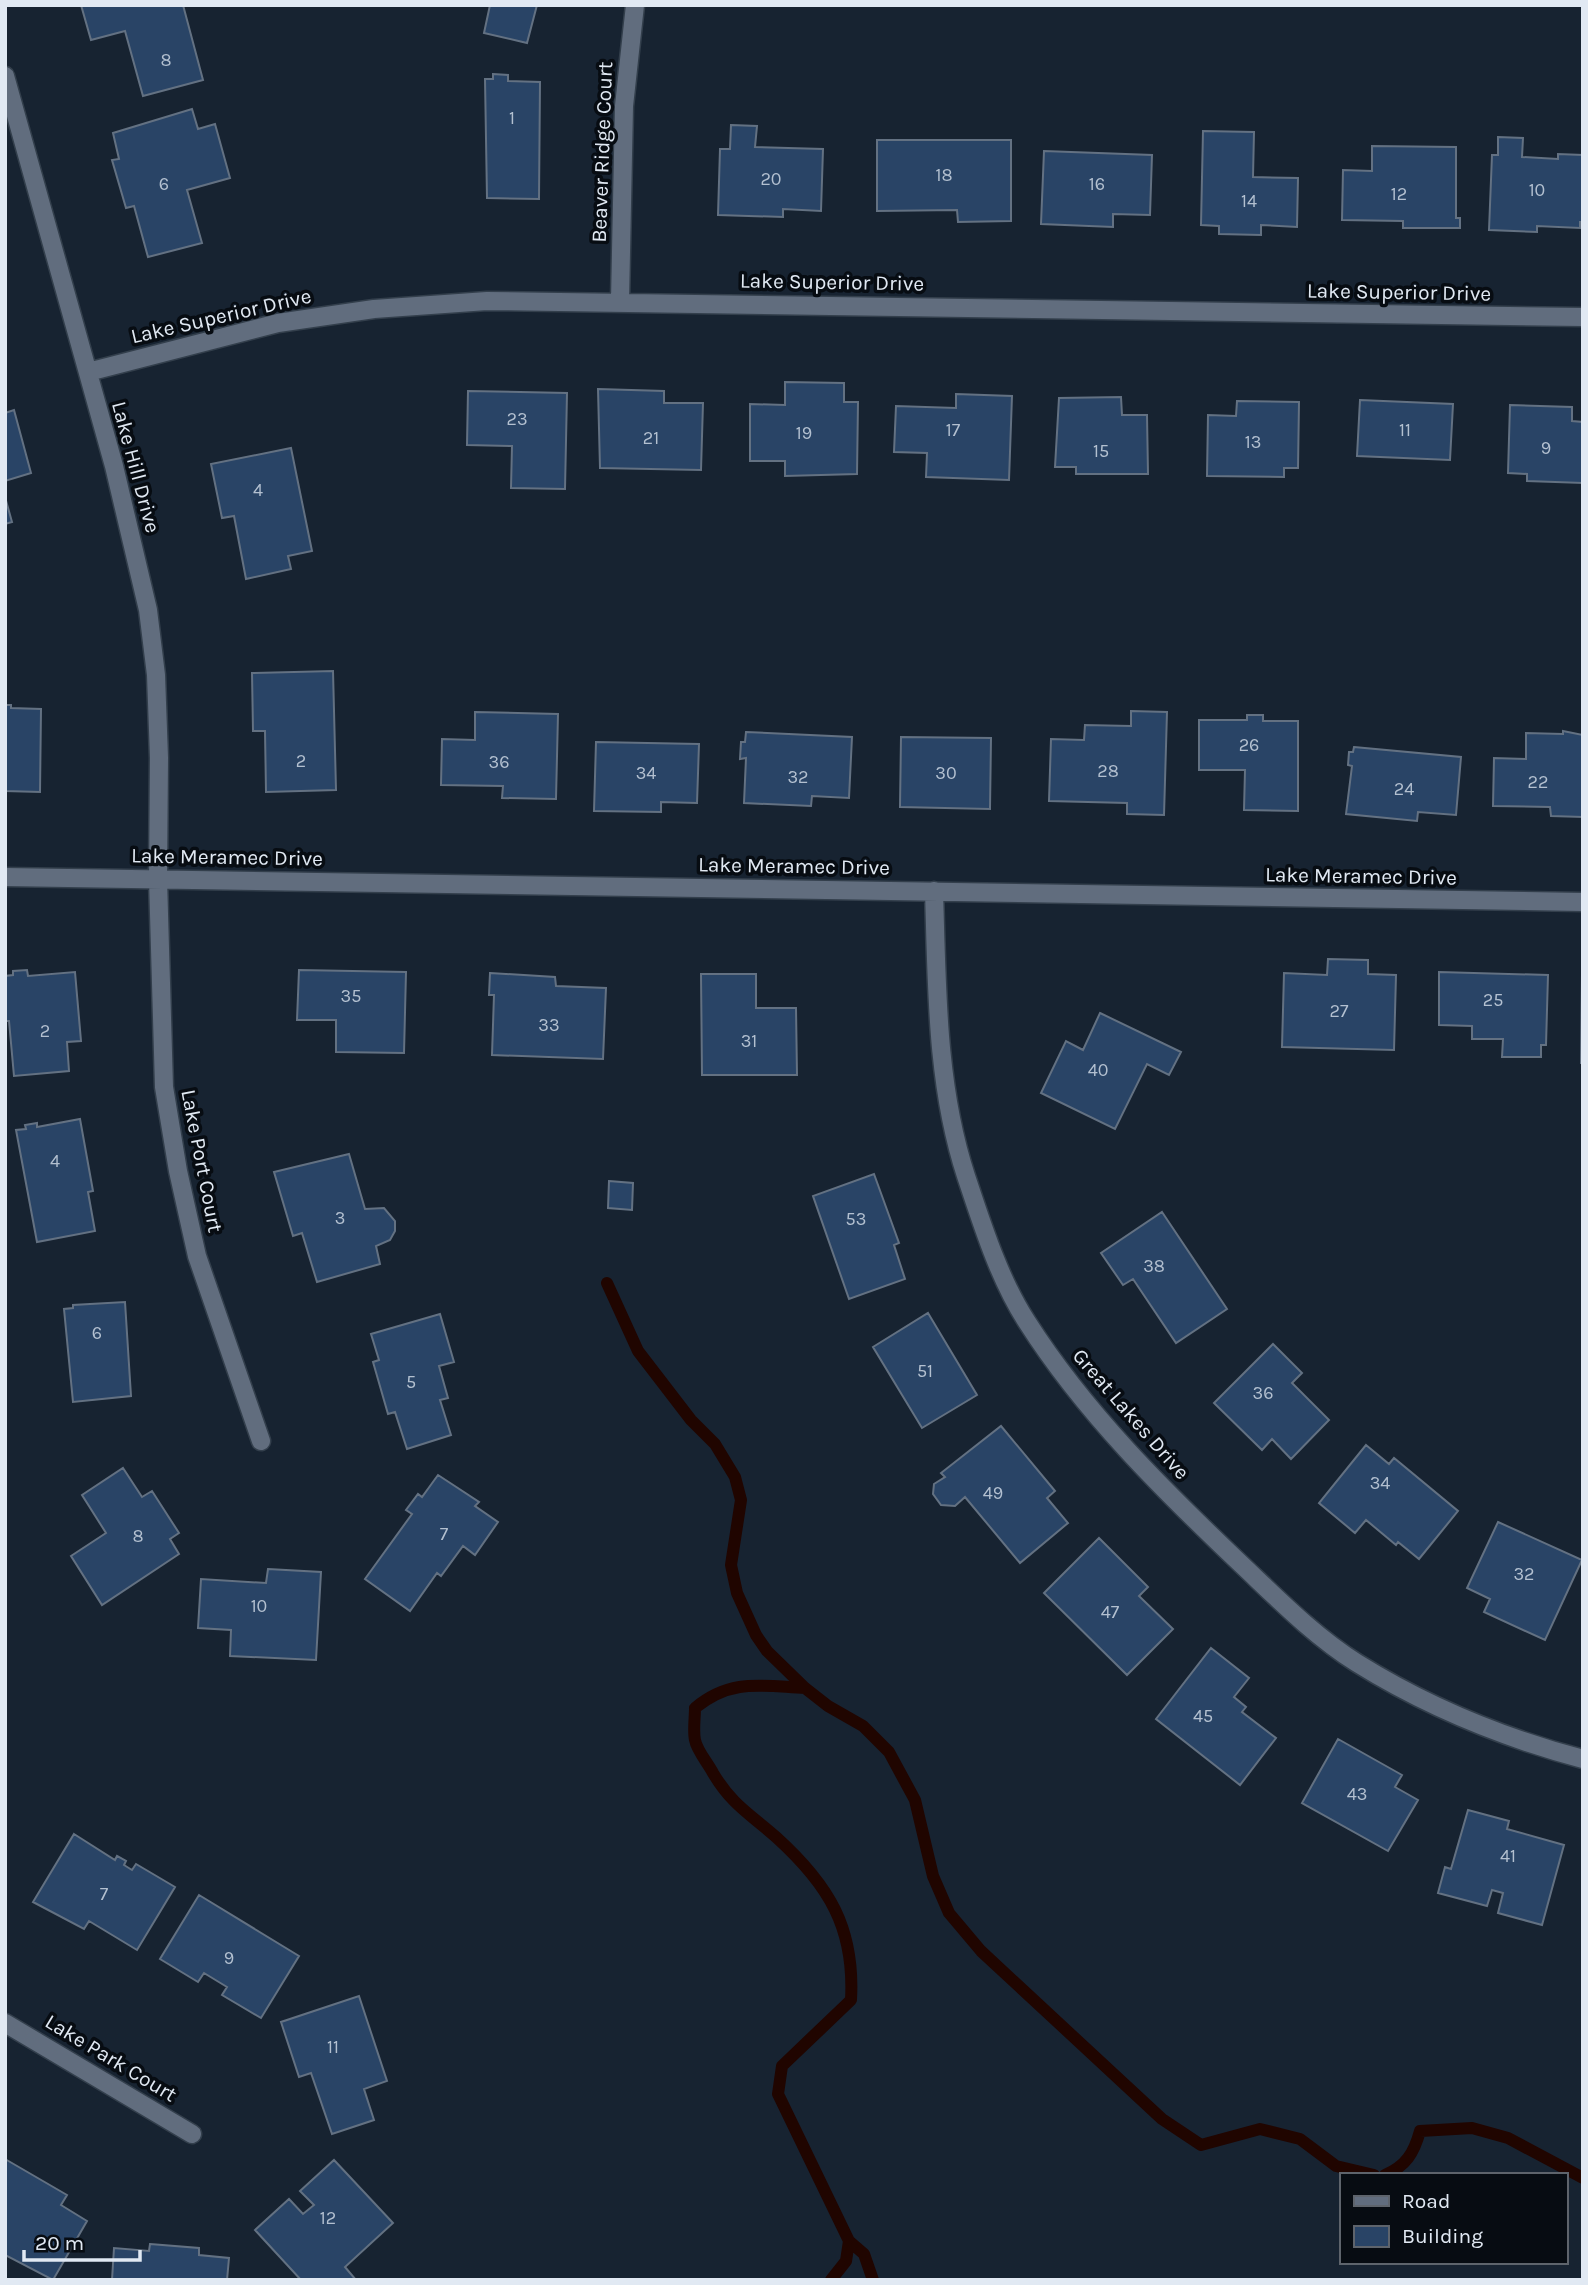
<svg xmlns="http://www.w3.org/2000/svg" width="1588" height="2285" font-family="Karla,sans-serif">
	<rect width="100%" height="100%" fill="#172331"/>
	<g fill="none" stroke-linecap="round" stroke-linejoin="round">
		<!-- stream -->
		<path stroke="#200500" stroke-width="12" d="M607,1283l31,68 53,69 24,24 20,33 6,23 -10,65 6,28 19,42 11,16 38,37 23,18 35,20 26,26 26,48 18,76 16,37 32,38 181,168 39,26 59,-16 40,10 36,27 38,9
			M805,1688c-43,-2 -74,-10 -110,20 0,10 -2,23 0,32 2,11 13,23 18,33 19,32 37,41 63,64 53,48 79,91 75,163l-69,66 -4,28 71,147 15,13 9,26
			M1385,2175c21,-9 29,-22 35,-44l52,-3 36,10 75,40
			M831,2280l15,-19 3,-20"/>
	</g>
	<!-- building -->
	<path fill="#294466" stroke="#637182" stroke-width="2" d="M81,5h102l20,75 -60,16 -18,-65 -34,9z
		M490,5h47l-10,38 -43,-10z
		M493,74l15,1v6l32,1 -1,117 -52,-1 -2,-119h8z
		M192,109l6,20 17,-5 15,54 -43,12 15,53 -54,14 -14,-51 -8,2 -14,-48 7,-1 -6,-26z
		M731,125l26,1 -2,21 68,2 -2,62 -38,-2v8l-65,-2 2,-66h10z
		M1203,131l51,1 -1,45 45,1 -1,49 -36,-2v10l-42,-1v-8l-18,-1z
		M1498,137l25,1 -1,19 36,2v-5l25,1v67h-3v6l-43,-2v6l-48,-2 3,-75h6z
		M877,140h134v81l-53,1 -1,-12 -80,1z
		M1372,146l84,1v71h4v10h-57v-7l-61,-1 1,-50 29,1z
		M1044,151l108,4 -2,60 -37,-1v13l-72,-3z
		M785,382l59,1v19h14l-1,72 -72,2v-15h-35v-57l35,1z
		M598,389l66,2v12h39l-2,67 -101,-2z
		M468,391l99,2 -2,96 -54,-1 1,-42 -45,-1z
		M956,394l56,2 -3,84 -83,-3 1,-24 -33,-1 2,-46 60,2z
		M1121,397l1,18h25l1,59h-72v-7h-21l4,-69z
		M1360,400l93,4 -3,56 -93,-4z
		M1237,401l62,1 -1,66h-14v9l-77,-1 1,-61 28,1z
		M1510,405l62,2v14l11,1v61l-56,-2v-7l-19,-1z
		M14,410l17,63 -26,8v-68z
		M291,448l21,103 -24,5 3,13 -45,10 -12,-63 -12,2 -11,-54z
		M5,497l7,25 -7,2z
		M333,671l3,119 -70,2 -1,-61h-12l-1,-58z
		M5,705h6v3l30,1 -1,83 -35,-1z
		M1131,711l36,1 -3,103 -37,-1v-11l-78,-2 2,-62 33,1 1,-15 46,1z
		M475,712l83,2 -2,85 -54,-1 1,-12 -62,-1 1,-46 33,1z
		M1247,715h16v6h35v90l-54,-1 1,-40h-46v-50h48z
		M1563,731l20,4v82l-32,-1 -1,-9 -57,-1 1,-48 32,1v-26l37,1z
		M746,732l106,5 -3,61 -37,-2 -1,10 -67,-3 2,-45 -6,1 1,-17h4z
		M901,737l90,1 -1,71 -90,-2z
		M596,742l103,2 -2,59 -36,-1v10l-67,-1z
		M1354,747l107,10 -5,58 -38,-3 -1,9 -71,-7 6,-48 -4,-1 1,-13h4z
		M1328,959l40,1v14l28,1 -2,75 -112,-3 2,-74 43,2z
		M27,970l1,6 47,-4 6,69 -14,1 2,29 -55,5 -5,-55h-4v-45l8,-1v-4z
		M299,970l107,2 -2,81 -68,-1v-32h-39z
		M1439,972l109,3 -2,70h-5v12h-39l1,-18h-31v-13l-33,-1z
		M490,973l65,4 1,9 50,2 -3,71 -111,-4 2,-60h-5z
		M701,974h55v34h40l1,67h-95z
		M1582,974h1v89h-2z
		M1100,1013l81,39 -12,23 -22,-11 -32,65 -74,-36 25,-52 17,9z
		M80,1119l13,72 -5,1 7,39 -58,11 -21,-112 10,-1 -1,-4 12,-2v4z
		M349,1154l16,55 19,-1 11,13v10l-5,9 -14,6 4,18 -63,18 -15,-49 -9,3 -19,-64z
		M874,1174l25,69 -5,2 11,34 -56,20 -36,-103z
		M609,1181l24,2 -1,27 -24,-2z
		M1162,1212l65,97 -51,34 -43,-64 -10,6 -22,-32z
		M125,1302l6,94 -58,6 -9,-93 9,-1v-3z
		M928,1313l49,82 -55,33 -49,-81z
		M440,1314l14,48 -15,4 9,32 -8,2 11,35 -44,14 -12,-37 -7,2 -15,-52 6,-2 -8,-26z
		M1273,1344l29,29 -10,10 37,37 -38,39 -19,-20 -10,11 -48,-47z
		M1001,1426l54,65 -8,7 21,25 -48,40 -55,-66 -10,9 -14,-1 -8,-11 1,-10 11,-7 -4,-4z
		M1366,1445l23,19 5,-6 64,53 -39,48 -21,-17 -2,3 -30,-25 -11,13 -36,-30z
		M123,1468l19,29 10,-6 27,42 -9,6 9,15 -77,51 -31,-49 35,-23 -24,-38z
		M438,1475l41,27 -4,4 23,16 -23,33 -12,-9 -22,30 -4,-3 -27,38 -45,-32 47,-65 -6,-4 12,-16 4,3z
		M1498,1522l84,38 -37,80 -61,-28 6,-13 -23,-11z
		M1099,1538l49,49 -9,9 34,33 -46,46 -83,-82z
		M268,1569l53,3 -5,88 -86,-4 1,-26 -33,-2 3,-49 65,4z
		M1211,1648l38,30 -15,19 12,10 -4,5 34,26 -36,47 -84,-66z
		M1338,1739l64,36 -7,12 23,13 -30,51 -86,-48z
		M1468,1810l41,11 -2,8 57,16 -22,80 -44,-12 5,-20 -11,-3 -5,16 -49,-13 7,-26 6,2z
		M74,1834l41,26 2,-4 9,5 -2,4 8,5 4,-6 39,23 -38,63 -48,-29 -5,8 -51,-27z
		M199,1895l100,61 -38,62 -39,-23 5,-8 -23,-14 -6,9 -38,-23z
		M359,1996l28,85 -23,8 10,31 -42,14 -21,-61 -12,4 -18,-55z
		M5,2159l62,36 -6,10 26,16 -34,59 -48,-25z
		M334,2160l59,63 -48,44 11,13h-55l-46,-50 34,-31 14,15 11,-9 -14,-14z
		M150,2244l49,4v7l30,3 -2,22h-115l2,-32 35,3z"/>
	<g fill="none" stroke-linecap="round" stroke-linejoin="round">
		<defs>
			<path id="minor" d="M5,76l109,390 34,144 8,65 3,83 -1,121 6,208 14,84 19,85 64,185
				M620,301l4,-195 11,-101
				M88,372l190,-49 96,-14 113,-8 1096,16
				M5,877l1578,25
				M934,891c3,95 2,194 32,285 16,48 33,103 61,146 58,91 136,168 214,242 36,34 73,72 116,99 69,43 147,75 226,96
				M5,2023l187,111"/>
		</defs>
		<!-- minor casing -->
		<use href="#minor" stroke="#333f4c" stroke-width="21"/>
		<!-- minor -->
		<use href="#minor" stroke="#616d7e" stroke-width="18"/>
	</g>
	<g text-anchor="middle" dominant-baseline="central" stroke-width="7" stroke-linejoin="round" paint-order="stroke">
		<!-- number labels -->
		<g font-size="18" fill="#b3c0d0">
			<text x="166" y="60">8</text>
			<text x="512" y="118">1</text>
			<text x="944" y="175">18</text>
			<text x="771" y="179">20</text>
			<text x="164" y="184">6</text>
			<text x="1097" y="184">16</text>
			<text x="1537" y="190">10</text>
			<text x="1399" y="194">12</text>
			<text x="1249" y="201">14</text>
			<text x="517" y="419">23</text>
			<text x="953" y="430">17</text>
			<text x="1405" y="430">11</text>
			<text x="804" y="433">19</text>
			<text x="651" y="438">21</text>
			<text x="1253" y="442">13</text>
			<text x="1546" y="448">9</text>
			<text x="1101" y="451">15</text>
			<text x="258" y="490">4</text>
			<text x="1249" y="745">26</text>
			<text x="301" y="761">2</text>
			<text x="499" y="762">36</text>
			<text x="1108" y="771">28</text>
			<text x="646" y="773">34</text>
			<text x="946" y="773">30</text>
			<text x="798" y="777">32</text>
			<text x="1538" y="782">22</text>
			<text x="1404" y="789">24</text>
			<text x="351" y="996">35</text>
			<text x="1493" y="1000">25</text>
			<text x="1339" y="1011">27</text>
			<text x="549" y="1025">33</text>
			<text x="45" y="1031">2</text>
			<text x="749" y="1041">31</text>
			<text x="1098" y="1070">40</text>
			<text x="55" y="1161">4</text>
			<text x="340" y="1218">3</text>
			<text x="856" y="1219">53</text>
			<text x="1154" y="1266">38</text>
			<text x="97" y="1333">6</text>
			<text x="925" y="1371">51</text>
			<text x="411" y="1382">5</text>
			<text x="1263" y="1393">36</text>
			<text x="1380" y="1483">34</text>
			<text x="993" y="1493">49</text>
			<text x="444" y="1534">7</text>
			<text x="138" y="1536">8</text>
			<text x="1524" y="1574">32</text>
			<text x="259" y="1606">10</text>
			<text x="1110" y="1612">47</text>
			<text x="1203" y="1716">45</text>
			<text x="1357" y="1794">43</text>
			<text x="1508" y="1856">41</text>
			<text x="104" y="1894">7</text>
			<text x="229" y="1958">9</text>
			<text x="333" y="2047">11</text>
			<text x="328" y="2218">12</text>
		</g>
		<!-- street labels -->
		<g font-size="21" fill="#e1e9f3" stroke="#070c12">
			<text transform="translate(602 152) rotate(-88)">Beaver Ridge Court</text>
			<text transform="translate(832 282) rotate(1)">Lake Superior Drive</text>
			<text transform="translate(1399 292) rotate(1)">Lake Superior Drive</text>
			<text transform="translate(221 316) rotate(-13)">Lake Superior Drive</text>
			<text transform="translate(136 467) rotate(75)">Lake Hill Drive</text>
			<text transform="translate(227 857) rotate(1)">Lake Meramec Drive</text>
			<text transform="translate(794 866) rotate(1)">Lake Meramec Drive</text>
			<text transform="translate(1361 876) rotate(1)">Lake Meramec Drive</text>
			<text transform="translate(202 1161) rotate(79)">Lake Port Court</text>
			<text transform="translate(1131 1414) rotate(49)">Great Lakes Drive</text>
			<text transform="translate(111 2058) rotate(31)">Lake Park Court</text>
		</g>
	</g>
	<!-- border -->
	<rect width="1588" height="2285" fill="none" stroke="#e1e9f3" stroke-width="14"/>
	<!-- legend -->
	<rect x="1340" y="2173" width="228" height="91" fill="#070c12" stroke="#5e646c" stroke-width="2"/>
	<rect x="1354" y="2196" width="35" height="10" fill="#616d7e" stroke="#5e646c" stroke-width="2"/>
	<text x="1402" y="2208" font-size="21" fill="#e1e9f3">Road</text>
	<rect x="1354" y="2226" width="35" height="21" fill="#294466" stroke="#5e646c" stroke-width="2"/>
	<text x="1402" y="2243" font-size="21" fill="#e1e9f3">Building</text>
	<!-- scale -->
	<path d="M24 2250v10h116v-10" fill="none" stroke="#e1e9f3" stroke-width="3.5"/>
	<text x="35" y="2250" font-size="21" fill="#e1e9f3" stroke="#070c12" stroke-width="5" paint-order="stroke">20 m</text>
</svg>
